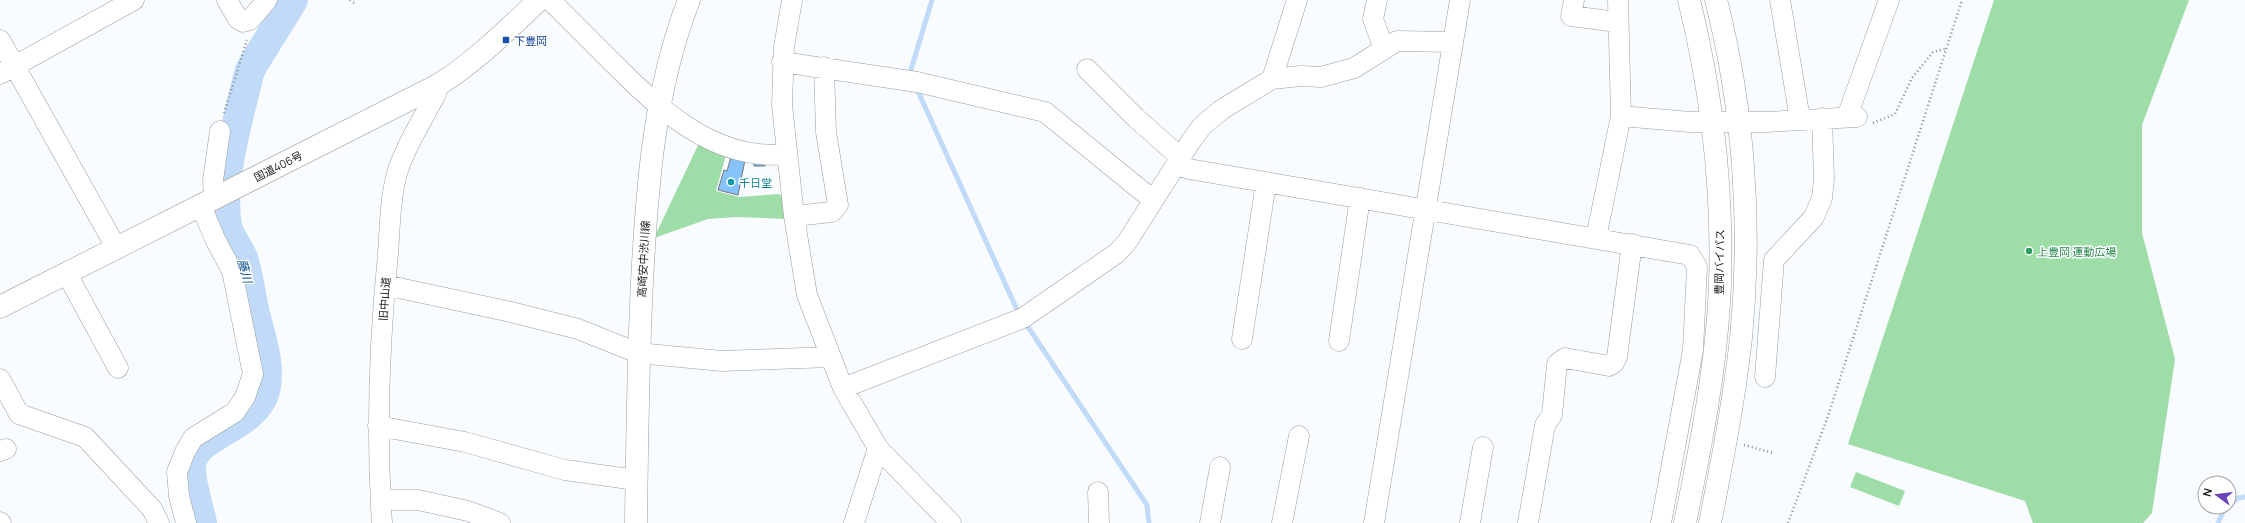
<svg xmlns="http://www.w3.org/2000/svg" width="2245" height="523" font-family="Manrope,'Noto Sans JP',sans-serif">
	<rect width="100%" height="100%" fill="#f9fcfe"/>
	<!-- green -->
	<path fill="#9edca8" d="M1994,0h195l-47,125v108l33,126 -23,154 -9,10h-110l-8,-22 -177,-57z
		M700,141l27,10 -11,40 23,6 40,-3 5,4 2,21 -50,-2 -28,2 -54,19z
		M1856,472l49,19 -6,15 -49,-19z"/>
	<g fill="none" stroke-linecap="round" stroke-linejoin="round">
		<!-- stream -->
		<path stroke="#c0daf8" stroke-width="5" d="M911,76l-1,-3 22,-73
			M916,87l102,225
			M1026,324l121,181 2,18
			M2229,506l9,-8 7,-1
			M2218,523l5,-11 5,-5"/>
		<!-- river -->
		<path stroke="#c0daf8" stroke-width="30" d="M202,523c-3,-14 -12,-43 -11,-56 1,-35 68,-37 75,-81 4,-24 -5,-48 -11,-72 -4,-17 -6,-35 -11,-53 -4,-13 -14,-22 -17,-35 -8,-46 12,-108 22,-153l5,-10 39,-63"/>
	</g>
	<!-- building -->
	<path fill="#86c3fa" stroke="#747678" d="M731,157l14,3 -7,35 -20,-5 6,-20 3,1z
		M754,161l11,1v4h-11z"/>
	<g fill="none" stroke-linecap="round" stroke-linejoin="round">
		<defs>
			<path id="minor" d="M227,0l11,19 5,3 7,-2 17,-20
				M550,0c21,21 42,42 62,62 47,47 103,100 175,92
				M792,0l-8,47 -2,58 12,111 13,79 36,93 35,60 73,75
				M1377,0l-4,19 11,30
				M1574,0l-3,16 46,6
				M1780,0l20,119
				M0,40l117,209
				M782,62l135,20 128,30 108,88
				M1087,69l49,49 44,39
				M0,74l134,-74
				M1272,79l25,-79
				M1621,116l69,6h75l92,-5
				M1847,117l42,-117
				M1177,165l12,4 501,86 7,12 -4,83 -32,173
				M214,198l-1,-18 7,-49
				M794,216l38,-4 6,-7 -12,-73 -2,-65
				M1596,238l25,-122 -3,-116
				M67,274l51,94
				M385,285l126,27 67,17 60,24 84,8 109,-4
				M1242,339l24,-156
				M1339,341l21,-143
				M1765,377l9,-117 40,-43 8,-19 2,-19 -2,-61
				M0,379l19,35 66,23 67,72 7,14
				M843,388l180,-70 94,-65 10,-11 64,-101 11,-15 19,-16 51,-31 29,-3 20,1 33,-9 43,-27 56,1
				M378,426l87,16 100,28 71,10
				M0,451l6,-2
				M1098,492l1,31
				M381,500h37l50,11 32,12
				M0,522l1,1
				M186,523l-7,-27 -2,-24 8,-20 8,-14 42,-26 10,-15 8,-23 -21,-103 -17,-32 -14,-33
				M382,523c-6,-90 -3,-179 6,-269 2,-27 2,-58 10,-84 9,-27 25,-51 38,-76l2,-9
				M854,523l24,-75
				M1210,523l10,-56
				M1282,523l17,-87
				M1374,523l86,-523
				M1470,523l13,-76
				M1528,523l17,-98 7,-10 5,-51 8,-6 44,8 5,-3 3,-6 15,-113"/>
			<path id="major" d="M636,523c1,-81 2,-161 6,-241 5,-96 12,-192 47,-282"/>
			<path id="highway" d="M0,307l438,-222c37,-23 69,-55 101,-85
				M1685,523c16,-79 32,-158 35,-239 3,-96 -8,-191 -31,-284
				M1710,523c12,-61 24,-122 31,-185 11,-112 3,-229 -25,-338"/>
		</defs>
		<!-- minor casing -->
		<use href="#minor" stroke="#9a9c9f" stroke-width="21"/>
		<!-- major casing -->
		<use href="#major" stroke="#9a9c9f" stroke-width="23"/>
		<!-- highway casing -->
		<use href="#highway" stroke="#9a9c9f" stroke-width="23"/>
		<!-- path -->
		<path stroke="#888a8b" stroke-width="2.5" stroke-dasharray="1 3" stroke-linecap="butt" d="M350,0l4,3
			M224,113l23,-73
			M1873,123l22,-9 17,-36 21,-26 12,-3
			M1744,445l29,8
			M1788,523l40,-107 134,-416"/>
		<!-- minor -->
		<use href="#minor" stroke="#fff" stroke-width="20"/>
		<!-- major -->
		<use href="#major" stroke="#fff" stroke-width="22"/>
		<!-- highway -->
		<use href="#highway" stroke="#fff" stroke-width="22"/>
	</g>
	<!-- markers -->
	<rect fill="#1a4fb4" stroke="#fff" stroke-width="1.5" x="502" y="36" width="8" height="8" rx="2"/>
	<circle fill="#0f9aa8" stroke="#fff" stroke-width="1.5" cx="731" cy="182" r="4"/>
	<circle fill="#2e9e5b" stroke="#fff" stroke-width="1.5" cx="2029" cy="251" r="4"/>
	<g text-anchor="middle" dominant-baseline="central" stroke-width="3" stroke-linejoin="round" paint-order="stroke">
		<!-- transit labels -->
		<g font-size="11" fill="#164399" stroke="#fff" text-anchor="start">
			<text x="514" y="40">下豊岡</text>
		</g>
		<!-- street labels -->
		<g font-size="11" fill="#18191a" stroke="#fff">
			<text transform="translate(278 166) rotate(-27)">国道406号</text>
			<text transform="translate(643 259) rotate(-87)">高崎安中渋川線</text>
			<text transform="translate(1719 262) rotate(-89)">豊岡バイパス</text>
			<text transform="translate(384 299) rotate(-86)">旧中山道</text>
		</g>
		<!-- culture labels -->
		<g font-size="11" fill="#0d838f" stroke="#fff" text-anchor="start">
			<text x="739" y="182">千日堂</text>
		</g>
		<!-- leisure labels -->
		<g font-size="11" fill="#27864d" stroke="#fff" text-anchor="start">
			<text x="2037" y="251">上豊岡 運動広場</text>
		</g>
		<!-- water labels -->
		<g font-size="12" font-style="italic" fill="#02498a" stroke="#fff">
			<text transform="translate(245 271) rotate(75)">藤川</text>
		</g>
	</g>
	<!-- north arrow -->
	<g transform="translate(2217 495) rotate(285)"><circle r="19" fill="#ffffff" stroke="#a3a3a3"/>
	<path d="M0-3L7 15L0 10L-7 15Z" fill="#6c43bb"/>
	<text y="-6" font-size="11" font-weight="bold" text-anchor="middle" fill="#18191a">N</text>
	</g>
</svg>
